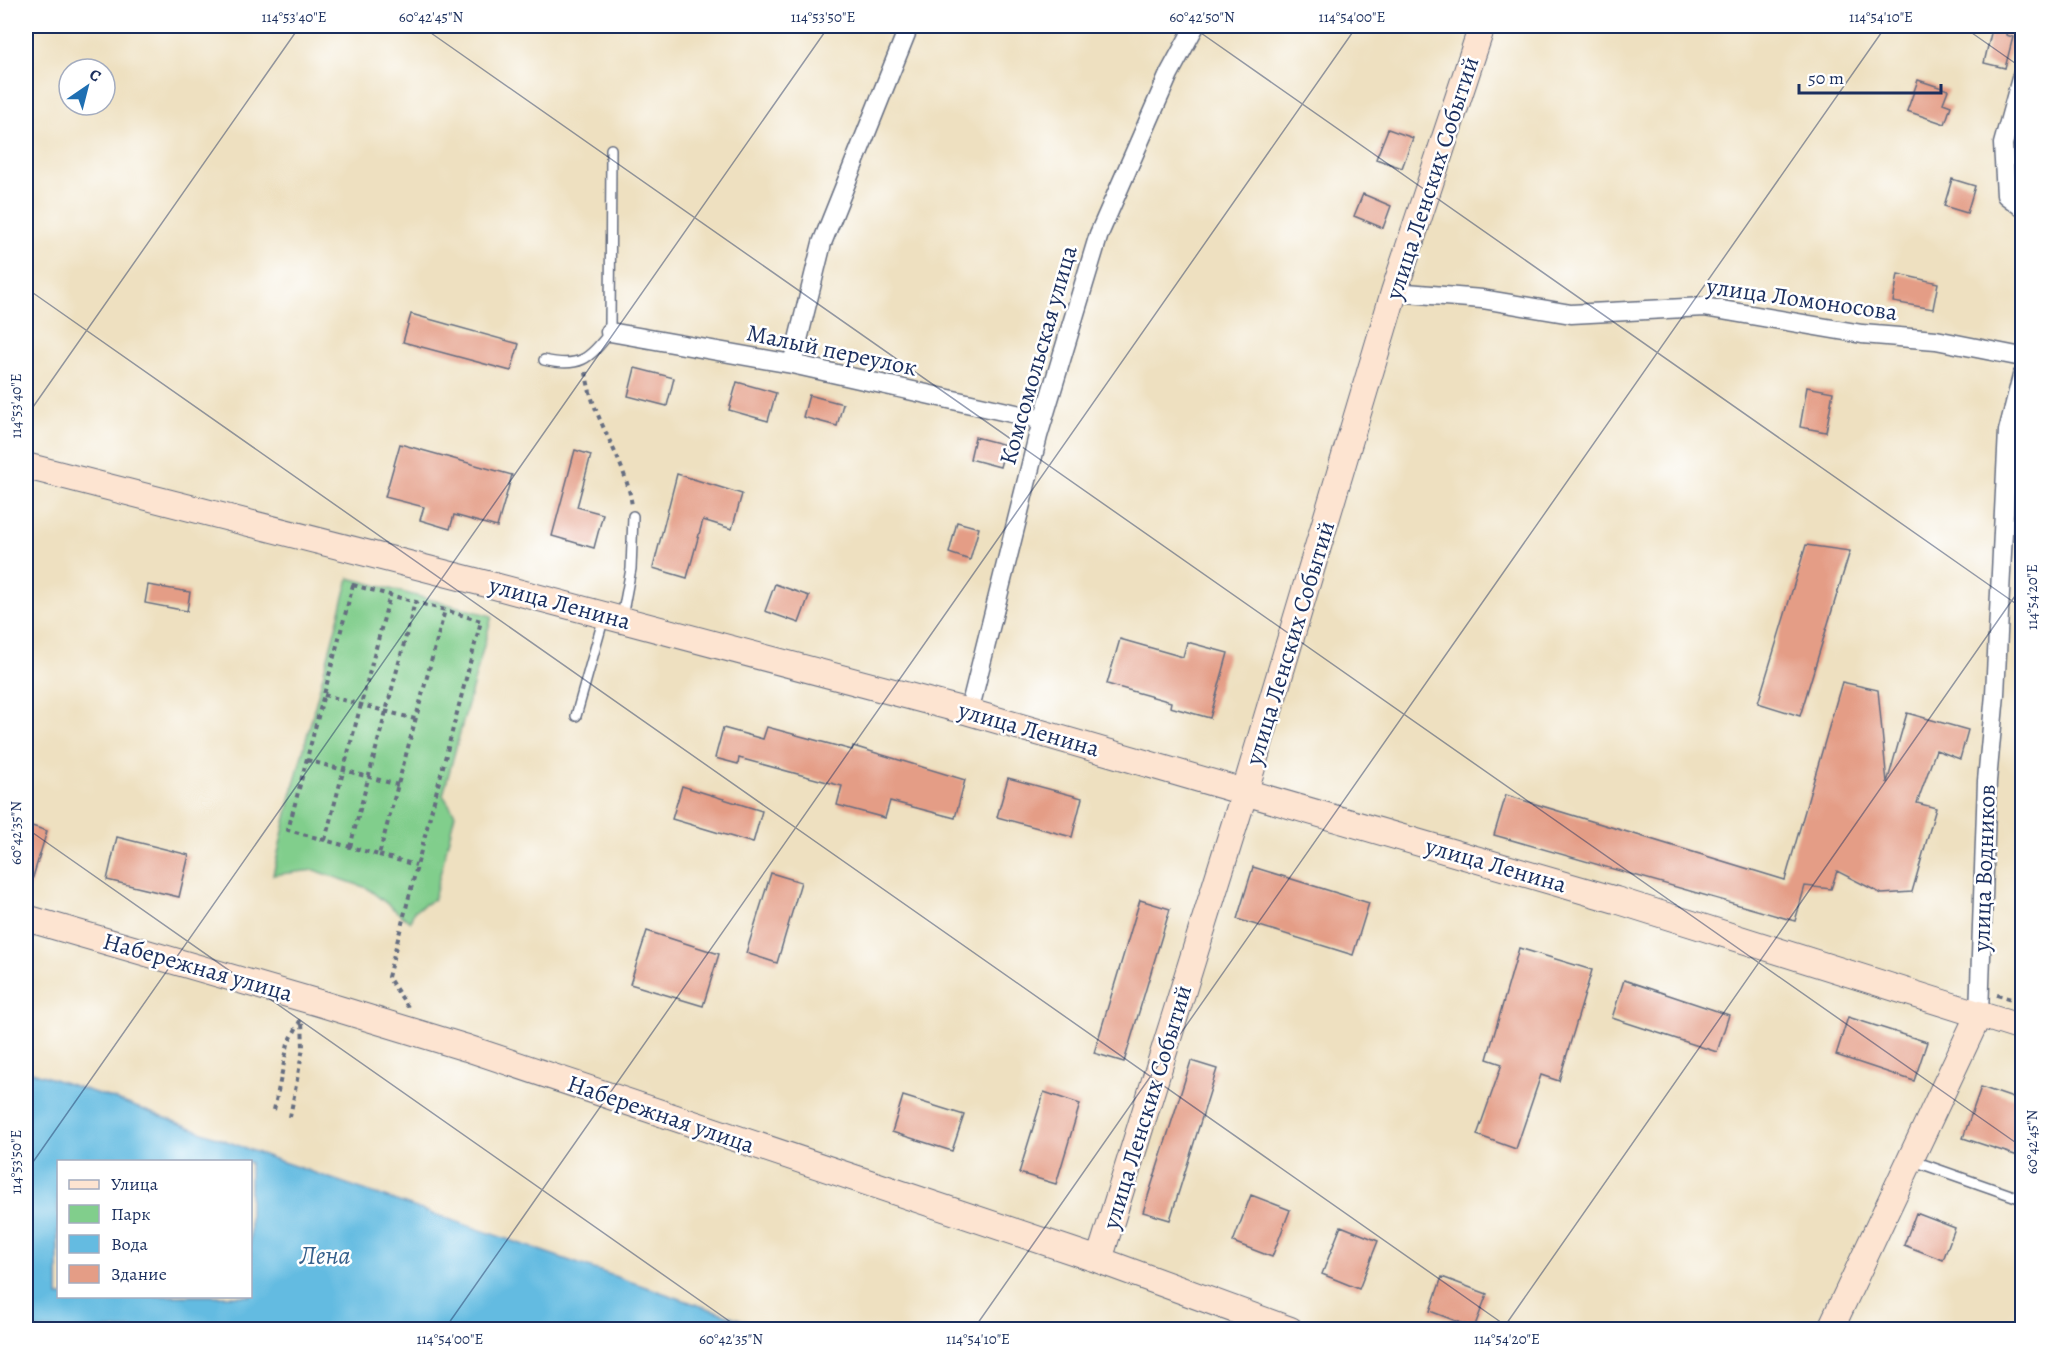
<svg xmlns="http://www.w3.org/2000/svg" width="2048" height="1355" font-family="Alegreya,serif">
	<rect width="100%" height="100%" fill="#fff"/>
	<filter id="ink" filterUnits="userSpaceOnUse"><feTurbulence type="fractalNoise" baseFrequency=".0167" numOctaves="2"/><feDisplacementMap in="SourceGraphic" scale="12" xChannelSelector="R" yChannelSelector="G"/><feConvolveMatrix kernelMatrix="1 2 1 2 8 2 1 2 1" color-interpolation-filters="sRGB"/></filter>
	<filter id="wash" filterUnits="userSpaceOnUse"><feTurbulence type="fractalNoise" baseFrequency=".008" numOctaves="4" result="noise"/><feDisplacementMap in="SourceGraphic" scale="24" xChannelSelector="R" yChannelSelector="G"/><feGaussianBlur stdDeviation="1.35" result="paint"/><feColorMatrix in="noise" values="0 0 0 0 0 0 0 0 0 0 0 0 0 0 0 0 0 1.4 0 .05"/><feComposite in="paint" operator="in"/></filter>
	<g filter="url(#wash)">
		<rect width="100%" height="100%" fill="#eee0c0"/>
		<!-- green -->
		<path fill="#81ce8c" stroke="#4e7e75" stroke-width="1.5" d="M349,578l143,38 -49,179 12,19 -21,85 -20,12 -4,11 -43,-34 -53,-18 -41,5 18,-79z"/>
		<!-- water -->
		<path fill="#64bbe1" stroke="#4075a0" stroke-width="1.5" fill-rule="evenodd" d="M26,1070l94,31 157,59 491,169h-742zM58,1162h192v134h-192z"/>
		<g id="blocks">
			<!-- building -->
			<path fill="#e49d86" d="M1992,29l14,3v3l7,2 -8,31 -21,-5z
				M1918,80l30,10 -5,13 8,3 -6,18 -38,-13z
				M1388,129l25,9 -11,30 -26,-9z
				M1952,179l23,7 -8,27 -23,-7z
				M1363,194l28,12 -8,22 -29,-12z
				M1898,274l40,9 -5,26 -40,-7z
				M411,314l108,30 -8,27 -108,-29z
				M635,368l39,10 -7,28 -39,-10z
				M737,382l39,11 -8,28 -39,-11z
				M1807,387l26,5 -7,40 -26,-5z
				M809,395l34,9 -6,22 -34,-9z
				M975,437l31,8 -6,22 -30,-8z
				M400,444l112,31 -15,52 -43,-12 -4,14 -30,-9 4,-13 -39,-10z
				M575,450l16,5 -14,52 26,7 -9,34 -42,-12z
				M677,474l65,20 -10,35 -29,-9 -16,58 -34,-10z
				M957,522l22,6 -9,32 -21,-7z
				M1806,545l44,6 -50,165 -42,-13z
				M775,584l34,12 -10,27 -34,-12z
				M148,585l42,7 -3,19 -42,-8z
				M1120,639l63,18 4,-15 41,11 -18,65 -40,-11 1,-5 -64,-18z
				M1842,682l36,8 9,93 20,-70 61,17 -8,29 -24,-9 -19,53 19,5 -24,84 -30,2 -45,-23 -6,18 -26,-3 -10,35 -301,-86 12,-40 279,85z
				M767,727l85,23 1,-4 112,34 -10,38 -65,-17 -5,17 -48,-13 5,-19 -103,-28 -1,6 -23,-6 8,-30 40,11z
				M1008,778l74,20 -10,39 -75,-20z
				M682,786l80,25 -9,32 -81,-24z
				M26,824l21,7 -18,59 -3,-1z
				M117,837l72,18 -10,42 -72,-17z
				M1253,867l116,36 -16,52 -116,-36z
				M771,873l30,9 -24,81 -31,-10z
				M1140,900l30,9 -46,153 -30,-9z
				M647,931l72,23 -16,52 -73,-22z
				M1519,948l73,22 -33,111 -18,-6 -25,74 -39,-14 25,-71 -15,-5z
				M1624,980l105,35 -12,37 -105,-34z
				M1848,1017l79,25 -13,39 -78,-26z
				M1191,1061l26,8 -47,151 -27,-8z
				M1981,1087l41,14v41l-4,14 -55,-18z
				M1044,1092l36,12 -24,80 -37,-11z
				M903,1096l61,19 -12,36 -60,-19z
				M1251,1195l39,15 -18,47 -39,-15z
				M1916,1213l39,15 -12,32 -39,-15z
				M1341,1226l37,15 -19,48 -37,-15z
				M1442,1277l45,17 -13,34 -44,-17z"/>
		</g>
	</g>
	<g filter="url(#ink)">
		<use href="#blocks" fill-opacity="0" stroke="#656d80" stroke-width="1.5"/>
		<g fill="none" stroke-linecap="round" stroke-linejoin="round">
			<defs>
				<path id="lane" d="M544,360c35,8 45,0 66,-28l1,-183
					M622,617l9,-48 2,-53
					M576,716l28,-99
					M1911,1160l111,39"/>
				<path id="street" d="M2022,75l-19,69 3,51 16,12
					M1394,292l88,7 89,15 133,-7 158,27 74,6 86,17
					M610,332l182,32 251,56
					M792,364l30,-121 87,-217
					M969,712l69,-276 61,-202 70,-160 26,-48
					M1979,1014l8,-233 8,-87 13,-263 14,-55"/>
				<path id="secondary" d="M26,466l461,118 482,128 647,188 406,128
					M26,918l293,85 148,45 632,212 191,70
					M1099,1260l146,-469 149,-499 88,-266
					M1830,1330l149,-316"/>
			</defs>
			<!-- lane casing -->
			<use href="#lane" stroke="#656d80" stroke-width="12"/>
			<!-- street casing -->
			<use href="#street" stroke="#656d80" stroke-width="21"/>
			<!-- secondary casing -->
			<use href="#secondary" stroke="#656d80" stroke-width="28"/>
			<!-- path -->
			<path stroke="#656d80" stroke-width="4" stroke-dasharray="4.5 4.5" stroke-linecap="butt" d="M586,372c6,49 40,86 46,134
				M353,585l92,25 -66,245 -91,-25z
				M324,695l91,24
				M307,760l91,25
				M325,840l65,-245
				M350,847l65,-245
				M379,855l37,10
				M1997,995l25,7
				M408,1007l-20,-30 93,-356 -36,-11
				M274,1110l14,-66 13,-25
				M290,1117l13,-69 -1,-28"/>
			<!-- lane -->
			<use href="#lane" stroke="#fff" stroke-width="9"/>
			<!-- street -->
			<use href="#street" stroke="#fff" stroke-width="18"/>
			<!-- secondary -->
			<use href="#secondary" stroke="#fde4d1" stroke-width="26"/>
		</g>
	</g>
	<!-- ticks -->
	<path fill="none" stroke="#1b2f5e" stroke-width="1.5" stroke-opacity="0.45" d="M421,26l1601,1121M1191,26l831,582M1962,26l60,42M26,288l1486,1042M26,417l274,-391M26,828l716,502M26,1172l803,-1146M444,1330l913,-1304M973,1330l913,-1304M1502,1330l520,-744"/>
	<g text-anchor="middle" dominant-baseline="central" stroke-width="5" stroke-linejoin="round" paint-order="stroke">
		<!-- street labels -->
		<g font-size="24" fill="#1b2f5e" stroke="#fff">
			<text transform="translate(1432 178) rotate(-72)">улица Ленских Событий</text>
			<text transform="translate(1802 299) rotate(8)">улица Ломоносова</text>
			<text transform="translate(832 350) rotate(12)">Малый переулок</text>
			<text transform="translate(1038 355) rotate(-74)">Комсомольская улица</text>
			<text transform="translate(560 603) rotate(15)">улица Ленина</text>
			<text transform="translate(1290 643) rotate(-73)">улица Ленских Событий</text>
			<text transform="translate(1029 729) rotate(16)">улица Ленина</text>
			<text transform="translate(1496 865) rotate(16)">улица Ленина</text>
			<text transform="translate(1984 868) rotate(-88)">улица Водников</text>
			<text transform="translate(198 967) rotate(16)">Набережная улица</text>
			<text transform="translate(1147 1107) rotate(-73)">улица Ленских Событий</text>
			<text transform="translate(661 1114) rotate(19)">Набережная улица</text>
		</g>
		<!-- water labels -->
		<g font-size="26" font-style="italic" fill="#35608c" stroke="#fff">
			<text x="325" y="1255">Лена</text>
		</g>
	</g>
	<!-- margin -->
	<rect width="2048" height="1355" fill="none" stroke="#fff" stroke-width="66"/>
	<!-- legend -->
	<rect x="57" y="1160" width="195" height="138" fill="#ffffff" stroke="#a4acbf" stroke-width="1.5"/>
	<rect x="69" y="1180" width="30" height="9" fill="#fde4d1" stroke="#a4acbf" stroke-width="1.5"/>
	<text x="111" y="1190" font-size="18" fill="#1b2f5e">Улица</text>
	<rect x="69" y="1205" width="30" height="18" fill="#81ce8c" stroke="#a4acbf" stroke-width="1.5"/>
	<text x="111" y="1220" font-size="18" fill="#1b2f5e">Парк</text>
	<rect x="69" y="1235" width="30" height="18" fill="#64bbe1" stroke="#a4acbf" stroke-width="1.5"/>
	<text x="111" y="1250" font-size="18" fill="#1b2f5e">Вода</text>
	<rect x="69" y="1265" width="30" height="18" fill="#e49d86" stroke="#a4acbf" stroke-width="1.5"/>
	<text x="111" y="1280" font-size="18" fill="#1b2f5e">Здание</text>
	<!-- north arrow -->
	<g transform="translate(87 87) rotate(35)"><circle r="28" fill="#ffffff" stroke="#a4acbf" stroke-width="1.5"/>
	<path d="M0-4.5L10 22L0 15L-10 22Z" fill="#1f6fb2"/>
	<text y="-9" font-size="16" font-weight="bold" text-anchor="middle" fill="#1b2f5e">С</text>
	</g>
	<!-- scale -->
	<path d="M1799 84v9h142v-9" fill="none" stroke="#1b2f5e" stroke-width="3"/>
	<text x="1808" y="84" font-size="18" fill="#1b2f5e" stroke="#ffffff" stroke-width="4.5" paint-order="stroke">50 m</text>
	<rect x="33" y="33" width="1982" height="1289" fill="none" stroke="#1b2f5e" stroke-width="2"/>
	<g font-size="15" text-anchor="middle" fill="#1b2f5e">
		<text x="294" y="22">114°53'40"E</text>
		<text x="431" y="22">60°42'45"N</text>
		<text x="823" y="22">114°53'50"E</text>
		<text x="1202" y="22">60°42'50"N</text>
		<text x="1352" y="22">114°54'00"E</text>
		<text x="1881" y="22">114°54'10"E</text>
		<text transform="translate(16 406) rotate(-90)" y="5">114°53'40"E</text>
		<text transform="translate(2032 597) rotate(-90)" y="5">114°54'20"E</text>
		<text transform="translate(16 833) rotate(-90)" y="5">60°42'35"N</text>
		<text transform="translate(2032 1142) rotate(-90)" y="5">60°42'45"N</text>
		<text transform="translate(16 1162) rotate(-90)" y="5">114°53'50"E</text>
		<text x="450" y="1344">114°54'00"E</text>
		<text x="731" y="1344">60°42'35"N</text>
		<text x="978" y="1344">114°54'10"E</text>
		<text x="1507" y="1344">114°54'20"E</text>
	</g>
</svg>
